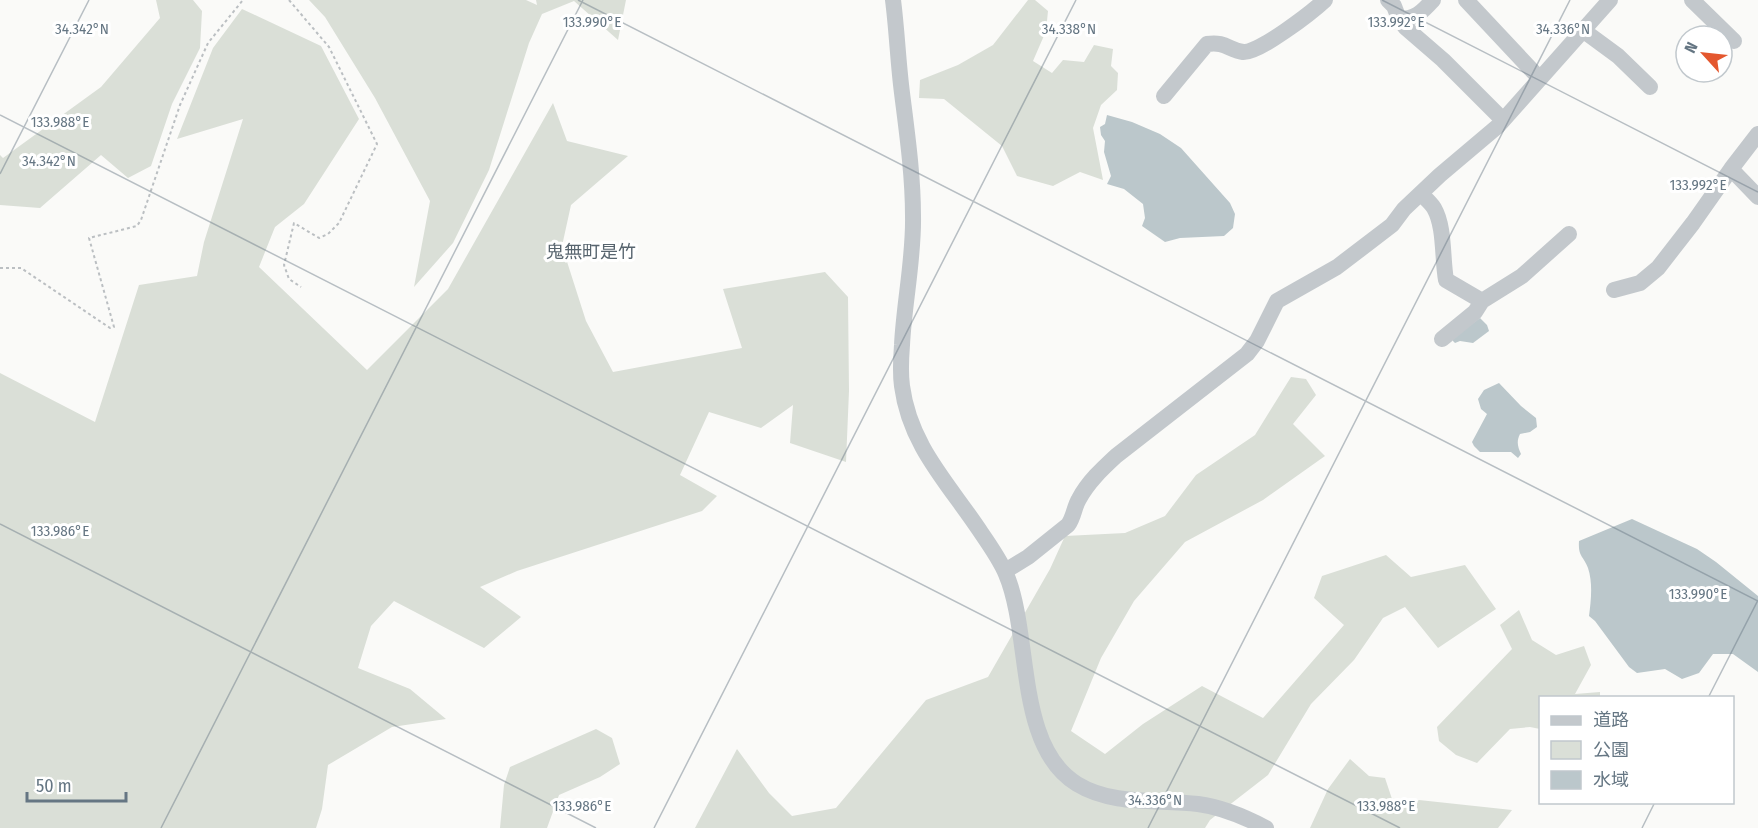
<svg xmlns="http://www.w3.org/2000/svg" width="1758" height="828" font-family="'Fira Sans Condensed','Noto Sans JP',sans-serif">
	<rect width="100%" height="100%" fill="#fafaf8"/>
	<!-- green -->
	<path fill="#dadfd7" d="M156,0h37l9,11 -2,37 -28,56 -21,62 -23,12 -27,-23 -61,53 -40,-3v-50l3,3 98,-71 59,-69z
		M309,0h217l11,5 -1,-5h90l-8,40 -44,-39 -32,13 -13,29 -40,127 -36,73 -39,44 16,-86 -55,-103 -50,-81z
		M1028,0h7l13,11 -2,20 -13,30 19,12 11,-13 21,2 10,-17 19,4 -2,17 7,7 -1,17 -16,15 -8,23 10,52 -23,-8 -27,14 -36,-10 -15,-30 -58,-47 -25,-1 1,-18 38,-15 35,-20z
		M242,9l79,37 38,73 -55,85 -29,23 -16,40 108,103 81,-81 105,-186 14,38 61,15 -57,49 -9,41 24,75 27,51 129,-24 -19,-59 102,-17 23,25 1,94 -3,71 -56,-19 3,-38 -32,23 -52,-16 -29,63 37,21 -15,15 -185,60 -37,16 41,30 -37,31 -90,-47 -23,25 -13,42 52,21 36,30 -54,8 -64,38 -6,44 -6,19h-316v-455l95,49 44,-137 58,-9 7,-34 39,-123 -66,20 36,-91z
		M1291,377l15,2 10,16 -23,29 32,32 -62,44 -78,42 -51,59 -33,57 -30,73 34,23 38,-30 59,-38 61,32 81,-93 -30,-27 8,-22 64,-21 25,22 54,-12 31,44 -58,39 -33,-41 -22,11 -29,42 -43,44 -43,71 -58,45 -5,8h-510l42,-79 32,44 23,23 44,-8 90,-108 62,-23 62,-108 15,-33 60,-3 40,-17 31,-41 59,-40z
		M1519,610l13,30 24,15 28,-9 7,19 -16,29 25,-2v5l-60,1v31l-10,-2 -20,2 -33,34 -21,-8 -17,-14 -2,-14 75,-78 -12,-24z
		M596,729l16,9 8,26 -20,13 -41,18 -12,33h-47l4,-43 6,-18z
		M1350,759l19,17 16,2 8,24 14,6 12,-8 93,10 -14,18h-188l18,-39z"/>
	<!-- water -->
	<path fill="#bbc7cb" d="M1107,115l25,7 28,12 21,14 49,55 5,11 -2,14 -9,8 -44,2 -15,4 -23,-16 3,-8 -2,-14 -19,-15 -17,-5 4,-8 -7,-24 1,-11 -4,-6 -1,-8 5,-3z
		M1480,318l7,7 2,6 -16,12 -13,-2 -5,2 -2,-2v-3z
		M1499,383l22,23 15,12 1,9 -7,5 -10,2c-4,8 -2,13 1,20l-3,4 -7,-6h-31l-6,-6 -2,-4 15,-28 -6,-5 -3,-10 6,-9z
		M1632,519l65,30 19,13 42,34v76l-25,-18h-20l-14,19 -17,6 -17,-10 -28,4 -8,-6 -34,-46 -6,-5c2,-15 4,-33 -1,-48 -5,-13 -10,-11 -9,-27z"/>
	<g fill="none" stroke-linecap="round" stroke-linejoin="round">
		<!-- path -->
		<path stroke="#bbbfc2" stroke-width="2" stroke-dasharray="3 3" stroke-linecap="butt" d="M289,0l40,47 48,97 -38,79 -11,11 -9,4 -25,-15 -10,42 5,14 12,8
			M0,268h21l89,60 4,-1 -25,-89 48,-12 4,-6 39,-115 28,-62 35,-43"/>
		<!-- minor -->
		<path stroke="#c3c8cc" stroke-width="16" d="M893,0c4,31 5,62 9,93 5,40 11,82 11,123 1,42 -9,87 -11,129 -1,13 -2,27 0,41 8,61 48,99 80,148 9,13 18,26 24,40 26,61 9,172 71,210 36,22 81,15 121,20 24,3 47,13 68,24
			M1388,0l6,6 5,13 7,9 37,32 60,60
			M1466,0l74,79
			M1692,0l42,41
			M1399,19c17,0 23,-7 34,-19
			M1584,31l34,25 32,31
			M1164,96l43,-52c18,-3 22,6 36,8 15,2 69,-40 82,-52
			M1731,169l27,28
			M1421,194c4,4 10,9 13,14 11,19 8,50 12,72l36,21
			M1614,290l26,-7 18,-15 35,-45 38,-54 27,-35
			M1442,339l33,-27 7,-11 40,-25 47,-42
			M1005,571l23,-14 40,-32c6,-8 6,-18 11,-26 9,-17 23,-30 37,-43l131,-102 10,-13 20,-40 60,-34 55,-42 12,-16 36,-34 58,-49 112,-126"/>
	</g>
	<!-- ticks -->
	<path fill="none" stroke="#657683" stroke-width="1.5" stroke-opacity="0.45" d="M578,0l1180,601M1382,0l376,192M0,115l1400,713M0,174l89,-174M0,524l596,304M1708,698l50,-98M161,828l422,-828M654,828l422,-828M1148,828l422,-828M1642,828l13,-26"/>
	<g text-anchor="middle" dominant-baseline="central" stroke-width="6" stroke-linejoin="round" paint-order="stroke">
		<!-- quarter labels -->
		<g font-size="18" fill="#57646e" stroke="#fff">
			<text x="591" y="252">鬼無町是竹</text>
		</g>
	</g>
	<g font-size="15" text-anchor="middle" fill="#657683" stroke="#fff" stroke-width="6" stroke-linejoin="round" paint-order="stroke">
		<text x="592" y="27">133.990°E</text>
		<text x="1396" y="27">133.992°E</text>
		<text x="82" y="34">34.342°N</text>
		<text x="1069" y="34">34.338°N</text>
		<text x="1563" y="34">34.336°N</text>
		<text x="60" y="127">133.988°E</text>
		<text x="49" y="166">34.342°N</text>
		<text x="1698" y="190">133.992°E</text>
		<text x="60" y="536">133.986°E</text>
		<text x="1698" y="599">133.990°E</text>
		<text x="1155" y="805">34.336°N</text>
		<text x="582" y="811">133.986°E</text>
		<text x="1386" y="811">133.988°E</text>
	</g>
	<!-- legend -->
	<rect x="1539" y="696" width="195" height="108" fill="#ffffff" stroke="#c1c8cd" stroke-width="1.5"/>
	<rect x="1551" y="716" width="30" height="9" fill="#c3c8cc" stroke="#c1c8cd" stroke-width="1.5"/>
	<text x="1593" y="726" font-size="18" fill="#657683">道路</text>
	<rect x="1551" y="741" width="30" height="18" fill="#dadfd7" stroke="#c1c8cd" stroke-width="1.5"/>
	<text x="1593" y="756" font-size="18" fill="#657683">公園</text>
	<rect x="1551" y="771" width="30" height="18" fill="#bbc7cb" stroke="#c1c8cd" stroke-width="1.5"/>
	<text x="1593" y="786" font-size="18" fill="#657683">水域</text>
	<!-- north arrow -->
	<g transform="translate(1704 54) rotate(297)"><circle r="28" fill="#ffffff" stroke="#c1c8cd" stroke-width="1.5"/>
	<path d="M0-4.5L10 22L0 15L-10 22Z" fill="#e4572e"/>
	<text y="-9" font-size="16" font-weight="bold" text-anchor="middle" fill="#657683">N</text>
	</g>
	<!-- scale -->
	<path d="M27 792v9h99v-9" fill="none" stroke="#657683" stroke-width="3"/>
	<text x="36" y="792" font-size="18" fill="#657683" stroke="#ffffff" stroke-width="4.5" paint-order="stroke">50 m</text>
</svg>
